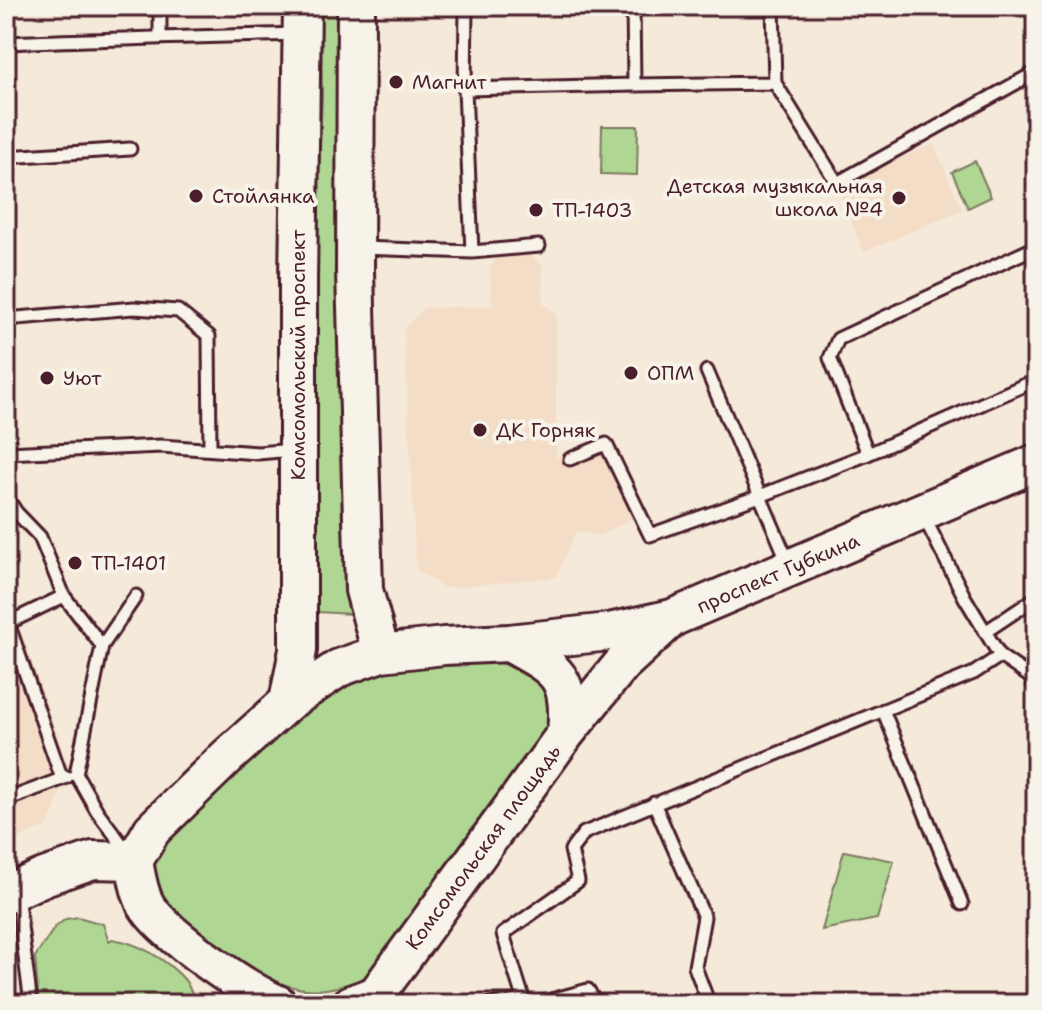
<svg xmlns="http://www.w3.org/2000/svg" width="1042" height="1010" font-family="'Shantell Sans',sans-serif">
	<rect width="100%" height="100%" fill="#f5e9d9"/>
	<filter id="ink" filterUnits="userSpaceOnUse"><feTurbulence type="fractalNoise" baseFrequency=".0125" numOctaves="2"/><feDisplacementMap in="SourceGraphic" scale="16" xChannelSelector="R" yChannelSelector="G"/><feConvolveMatrix kernelMatrix="1 2 1 2 8 2 1 2 1" color-interpolation-filters="sRGB"/></filter>
	<g filter="url(#ink)">
		<!-- built -->
		<path fill="#f3ddc7" d="M934,144l28,66 -98,42 -28,-66z
			M530,255l12,10 1,39 13,9v144l41,-16 19,4 23,51 -4,22 -38,18 -21,-5 -20,46 -111,11 -29,-18 -12,-242 20,-20 70,-2 -3,-4 -1,-36 11,-10z
			M6,624l16,9 47,136 -21,57 -42,17z"/>
		<!-- green -->
		<path fill="#afd692" stroke="#7c7a5e" stroke-width="2" d="M321,6h19l11,608 -33,-2 -4,-310 8,-206z
			M602,126h36l-1,49 -36,-1z
			M975,161l16,36 -23,11 -16,-36z
			M474,661l27,2 44,22 9,26 -9,22 -172,241c-73,36 -110,4 -169,-39 -16,-12 -41,-26 -49,-45 -7,-19 2,-35 7,-53l172,-153 45,-17z
			M844,851l50,10 -17,58 -55,11z
			M78,917l25,7 6,17 3,-2c27,4 54,20 73,41 5,7 8,17 11,24h-157l-4,-47 20,-30 11,-8z"/>
		<g fill="none" stroke-linecap="round" stroke-linejoin="round">
			<defs>
				<path id="service" d="M160,6v30
					M466,6l-1,83 7,163
					M633,6l1,79 141,-2
					M773,6l2,77 62,100 199,-111
					M6,43c97,-4 194,-6 291,-9
					M465,89l169,-4
					M6,157l124,-8
					M361,248l111,4 67,-6
					M6,319l128,-11 44,3 31,25 1,112
					M707,371l81,191
					M6,453l155,-7 97,7 34,-3
					M868,454l-38,-96 8,-19 198,-92
					M570,459l36,-15 44,91 110,-39 108,-42 168,-74
					M6,496l10,16 24,25 24,59 38,50
					M924,517l41,81 35,58 29,20 7,11
					M985,632l51,-34
					M883,710l79,194
					M62,779l-54,-156 56,-27
					M6,800l61,-23
					M654,803l50,114 -9,50 14,37
					M129,854l-32,-43 -21,-37 26,-128 34,-50
					M17,895l14,109
					M524,1001l-21,-67 75,-53 -7,-31 13,-17 390,-160 26,-17
					M489,1004l35,-3 6,3
					M536,1004l52,-14 8,14"/>
				<path id="primary" d="M356,6l-1,265 9,319 17,63
					M509,643c47,26 63,32 57,90
					M288,702l10,-52v-370l4,-274
					M6,894l38,-17 49,-17 41,1
					M278,1004c-32,-14 -111,-68 -130,-96 -9,-13 -11,-32 -14,-47l18,-31 76,-74 60,-54 51,-34 42,-15 63,-7 65,-3 100,-11 63,-14 364,-155
					M351,1004l25,-9 190,-262 56,-69 49,-45"/>
			</defs>
			<!-- service casing -->
			<use href="#service" stroke="#4a1f2b" stroke-width="17"/>
			<!-- primary casing -->
			<use href="#primary" stroke="#4a1f2b" stroke-width="42"/>
			<!-- service -->
			<use href="#service" stroke="#f7f3e8" stroke-width="11"/>
			<!-- primary -->
			<use href="#primary" stroke="#f7f3e8" stroke-width="36"/>
		</g>
	</g>
	<!-- markers -->
	<g fill="#4a1f2b" stroke="#f7f3e8" stroke-width="3">
		<circle cx="396" cy="82" r="8"/>
		<circle cx="196" cy="196" r="8"/>
		<circle cx="899" cy="198" r="8"/>
		<circle cx="536" cy="210" r="8"/>
		<circle cx="631" cy="373" r="8"/>
		<circle cx="47" cy="378" r="8"/>
		<circle cx="480" cy="430" r="8"/>
		<circle cx="75" cy="563" r="8"/>
	</g>
	<g text-anchor="middle" dominant-baseline="central" stroke-width="8" stroke-linejoin="round" paint-order="stroke">
		<!-- poi labels -->
		<g font-size="20" fill="#4a1f2b" stroke="#f7f3e8" text-anchor="start">
			<text x="412" y="82">Магнит</text>
			<text x="883" y="186" text-anchor="end">Детская музыкальная<tspan x="883" dy="23">школа №4</tspan></text>
			<text x="212" y="196">Стойлянка</text>
			<text x="552" y="210">ТП-1403</text>
			<text x="647" y="373">ОПМ</text>
			<text x="63" y="378">Уют</text>
			<text x="496" y="430">ДК Горняк</text>
			<text x="91" y="563">ТП-1401</text>
		</g>
		<!-- street labels -->
		<g font-size="20" fill="#4a1f2b" stroke="#f7f3e8">
			<text transform="translate(298 355) rotate(-90)">Комсомольский проспект</text>
			<text transform="translate(778 573) rotate(-23)">проспект Губкина</text>
			<text transform="translate(483 847) rotate(-54)">Комсомольская площадь</text>
		</g>
	</g>
	<!-- margin -->
	<rect width="1042" height="1010" fill="none" stroke="#f7f3e8" stroke-width="32"/>
	<rect x="16" y="16" width="1010" height="978" fill="none" stroke="#4a1f2b" stroke-width="3" filter="url(#ink)"/>
</svg>
